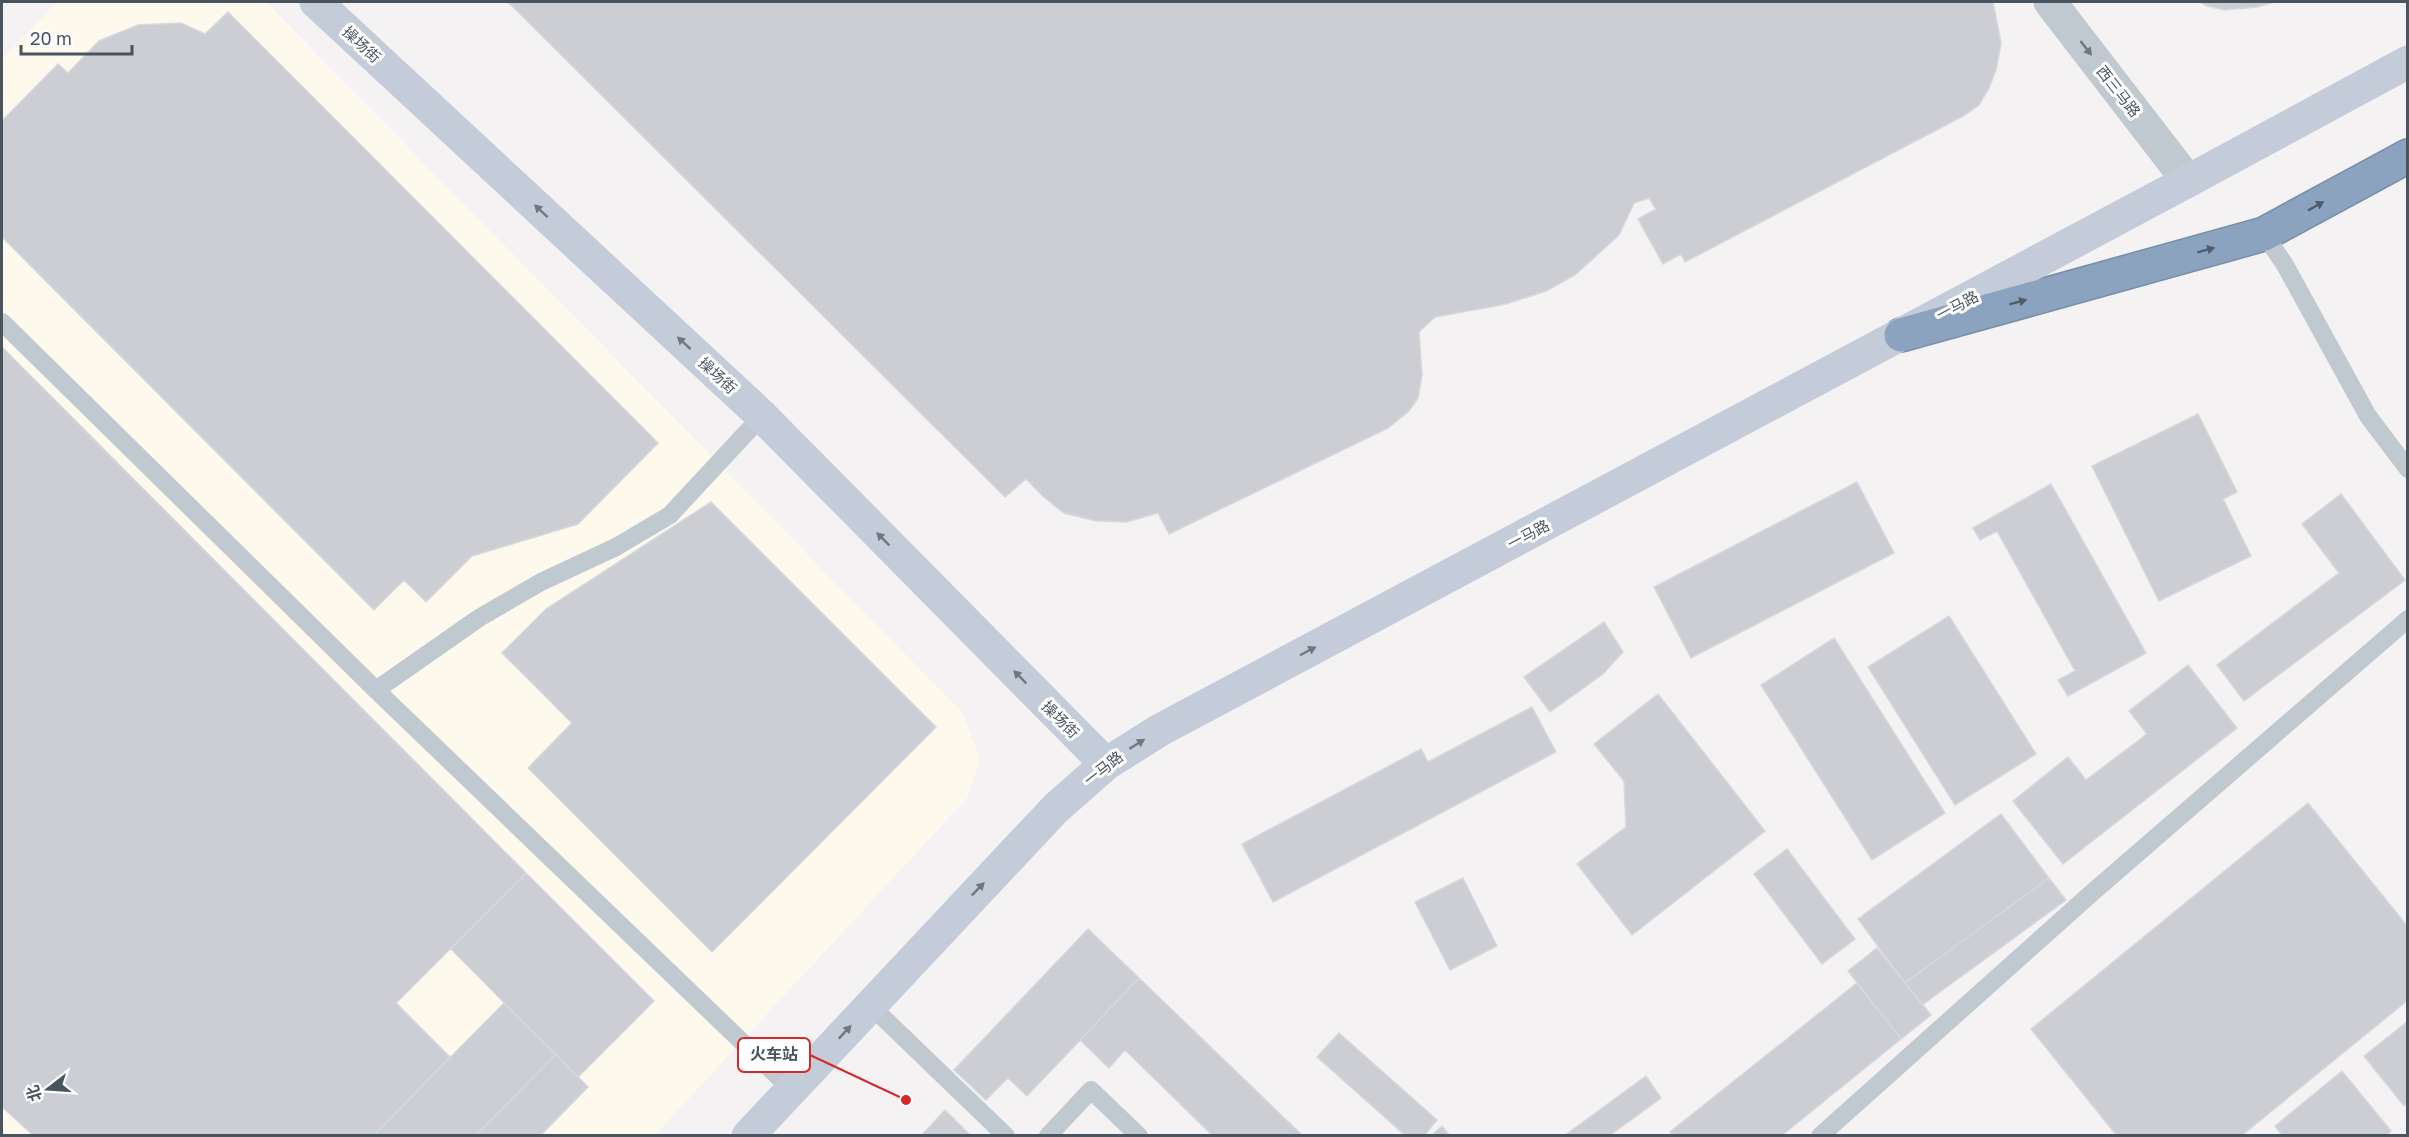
<svg xmlns="http://www.w3.org/2000/svg" width="2409" height="1137" font-family="'Golos Text','Noto Sans SC',sans-serif">
	<rect width="100%" height="100%" fill="#f4f2f2"/>
	<!-- commercial -->
	<path fill="#fdf9ed" d="M57,2h209l696,710 18,47 -12,38 -313,338h-653v-1076z"/>
	<!-- building -->
	<path fill="#ccced4" stroke="#d6d8dd" stroke-width="1.5" d="M508,2h1485l8,41 -5,27 -7,18 -10,17 -16,11 -278,146 -4,-8 -18,10 -25,-45 18,-10 -7,-11 -15,5 -15,32 -44,40 -29,16 -40,13 -71,13 -16,15 3,43 -4,23 -9,13 -21,17 -219,106 -11,-21 -32,9 -29,-1 -33,-8 -19,-15 -19,-19 -21,18z
		M2200,2h75l-18,5 -32,3 -18,-4z
		M228,12l430,431 -80,81 -106,32 -46,46 -22,-22 -30,30 -372,-373v-116l56,-57 10,9 31,-32 39,-16 43,-2 24,11z
		M2,347l524,526 -130,130 54,54 -77,79h-339l-32,-29z
		M2198,414l39,78 -14,7 28,57 -92,45 -67,-135z
		M1857,482l37,71 -203,105 -37,-71z
		M2051,484l95,169 -78,43 -10,-16 17,-9 -78,-140 -17,9 -7,-12z
		M2341,494l64,86 -161,121 -27,-36 122,-92 -37,-49z
		M711,502l225,225 -224,225 -184,-184 44,-45 -70,-70 44,-44z
		M1949,616l87,138 -81,51 -87,-138z
		M1604,622l19,30 -20,22 -53,38 -26,-35z
		M1834,638l111,175 -73,47 -111,-175z
		M2188,665l49,63 -174,136 -50,-63 55,-44 18,23 61,-46 -18,-23z
		M1658,694l107,137 -133,104 -55,-71 49,-37 -2,-46 -30,-37z
		M1532,707l24,45 -283,150 -31,-58 179,-95 7,13z
		M2308,803l100,124v73l-167,136h-124l-86,-107z
		M2001,814l48,64 -144,105 -47,-64z
		M1787,849l68,90 -33,25 -68,-90z
		M526,873l128,128 -76,76 -127,-128z
		M1463,878l34,68 -47,24 -35,-68z
		M2049,878l17,22 -144,105 -17,-22z
		M1088,929l51,49 -112,118 -19,-18 -22,22 -32,-30z
		M1877,948l54,67 -30,24 -53,-68z
		M1139,978l164,158h-90l-88,-86 -16,18 -29,-28z
		M1857,983l44,56 -120,97h-108l-3,-4z
		M504,1003l52,51 -81,82h-102z
		M2408,1021v81l-4,4 -40,-50z
		M1339,1033l98,87 -13,16h-18l-89,-79z
		M556,1054l32,33 -48,49h-65z
		M2342,1071l49,60 -5,5h-103l-8,-10z
		M1646,1076l15,22 -52,38h-45z
		M945,1110l26,26h-50z
		M1442,1126l8,10h-19z"/>
	<g fill="none" stroke-linecap="round" stroke-linejoin="round">
		<defs>
			<path id="highway" d="M1901,335l363,-101 144,-78"/>
		</defs>
		<!-- highway casing -->
		<use href="#highway" stroke="#768eab" stroke-width="36"/>
		<!-- lane -->
		<path stroke="#c0c9d0" stroke-width="18" d="M2264,234l21,31 83,151 40,53
			M2,322l374,368 415,399
			M376,690l103,-72 62,-36 75,-35 54,-32 92,-99
			M870,1005l136,131
			M1048,1136l43,-46 48,46
			M1820,1136l274,-245 314,-272"/>
		<!-- street -->
		<path stroke="#c0c9d0" stroke-width="33" d="M2050,2l138,179"/>
		<!-- secondary -->
		<path stroke="#c3ccd8" stroke-width="33" d="M316,2l446,414 344,348
			M748,1136l308,-328 50,-44 54,-34 1028,-549 220,-119"/>
		<!-- highway -->
		<use href="#highway" stroke="#8ba3bf" stroke-width="33"/>
	</g>
	<!-- one-way arrows -->
	<defs><path id="oneway-solid" d="M-6-.8H1V-3.2L6.5 0L1 3.2V.8H-6Z" transform="scale(1.5)"/></defs>
	<use fill="#6d7781" href="#oneway-solid" transform="translate(2086 48) rotate(52)"/>
	<g fill="#505c69">
		<use href="#oneway-solid" transform="translate(2316 206) rotate(-29)"/>
		<use href="#oneway-solid" transform="translate(2206 250) rotate(-15)"/>
		<use href="#oneway-solid" transform="translate(2018 302) rotate(-15)"/>
	</g>
	<g fill="#6e7883">
		<use href="#oneway-solid" transform="translate(541 211) rotate(-137)"/>
		<use href="#oneway-solid" transform="translate(684 343) rotate(-137)"/>
		<use href="#oneway-solid" transform="translate(883 539) rotate(-135)"/>
		<use href="#oneway-solid" transform="translate(1308 651) rotate(-28)"/>
		<use href="#oneway-solid" transform="translate(1020 677) rotate(-135)"/>
		<use href="#oneway-solid" transform="translate(1137 744) rotate(-32)"/>
		<use href="#oneway-solid" transform="translate(978 889) rotate(-46)"/>
		<use href="#oneway-solid" transform="translate(845 1032) rotate(-47)"/>
	</g>
	<g text-anchor="middle" dominant-baseline="central" stroke-width="6" stroke-linejoin="round" paint-order="stroke">
		<!-- street labels -->
		<g font-size="15" fill="#49545f" stroke="#fff">
			<text transform="translate(362 44) rotate(43)">操场街</text>
			<text transform="translate(2119 91) rotate(52)">西三马路</text>
			<text transform="translate(1957 305) rotate(-28)">一马路</text>
			<text transform="translate(718 375) rotate(43)">操场街</text>
			<text transform="translate(1528 534) rotate(-28)">一马路</text>
			<text transform="translate(1061 719) rotate(45)">操场街</text>
			<text transform="translate(1103 768) rotate(-38)">一马路</text>
		</g>
	</g>
	<!-- callouts -->
	<path fill="none" stroke="#d62828" stroke-width="2" d="M906 1100L810 1055"/>
	<circle fill="#d62828" stroke="#fff" stroke-width="2" cx="906" cy="1100" r="6"/>
	<rect fill="#fff" stroke="#d62828" stroke-width="2" x="738" y="1038" width="72" height="34" rx="6"/>
	<g font-size="16" text-anchor="middle" font-weight="bold" fill="#49545f">
		<text x="774" y="1060">火车站</text>
	</g>
	<!-- border -->
	<rect width="2409" height="1137" fill="none" stroke="#49545f" stroke-width="6"/>
	<!-- north arrow -->
	<g transform="translate(48 1089) rotate(253)" stroke="#ffffff" stroke-width="4.5" paint-order="stroke">
	<path d="M0-4.5L10 22L0 15L-10 22Z" fill="#49545f"/>
	<text y="-9" font-size="16" font-weight="bold" text-anchor="middle" fill="#49545f">北</text>
	</g>
	<!-- scale -->
	<path d="M21 45v9h111v-9" fill="none" stroke="#49545f" stroke-width="3"/>
	<text x="30" y="45" font-size="18" fill="#49545f" stroke="#ffffff" stroke-width="4.5" paint-order="stroke">20 m</text>
</svg>
